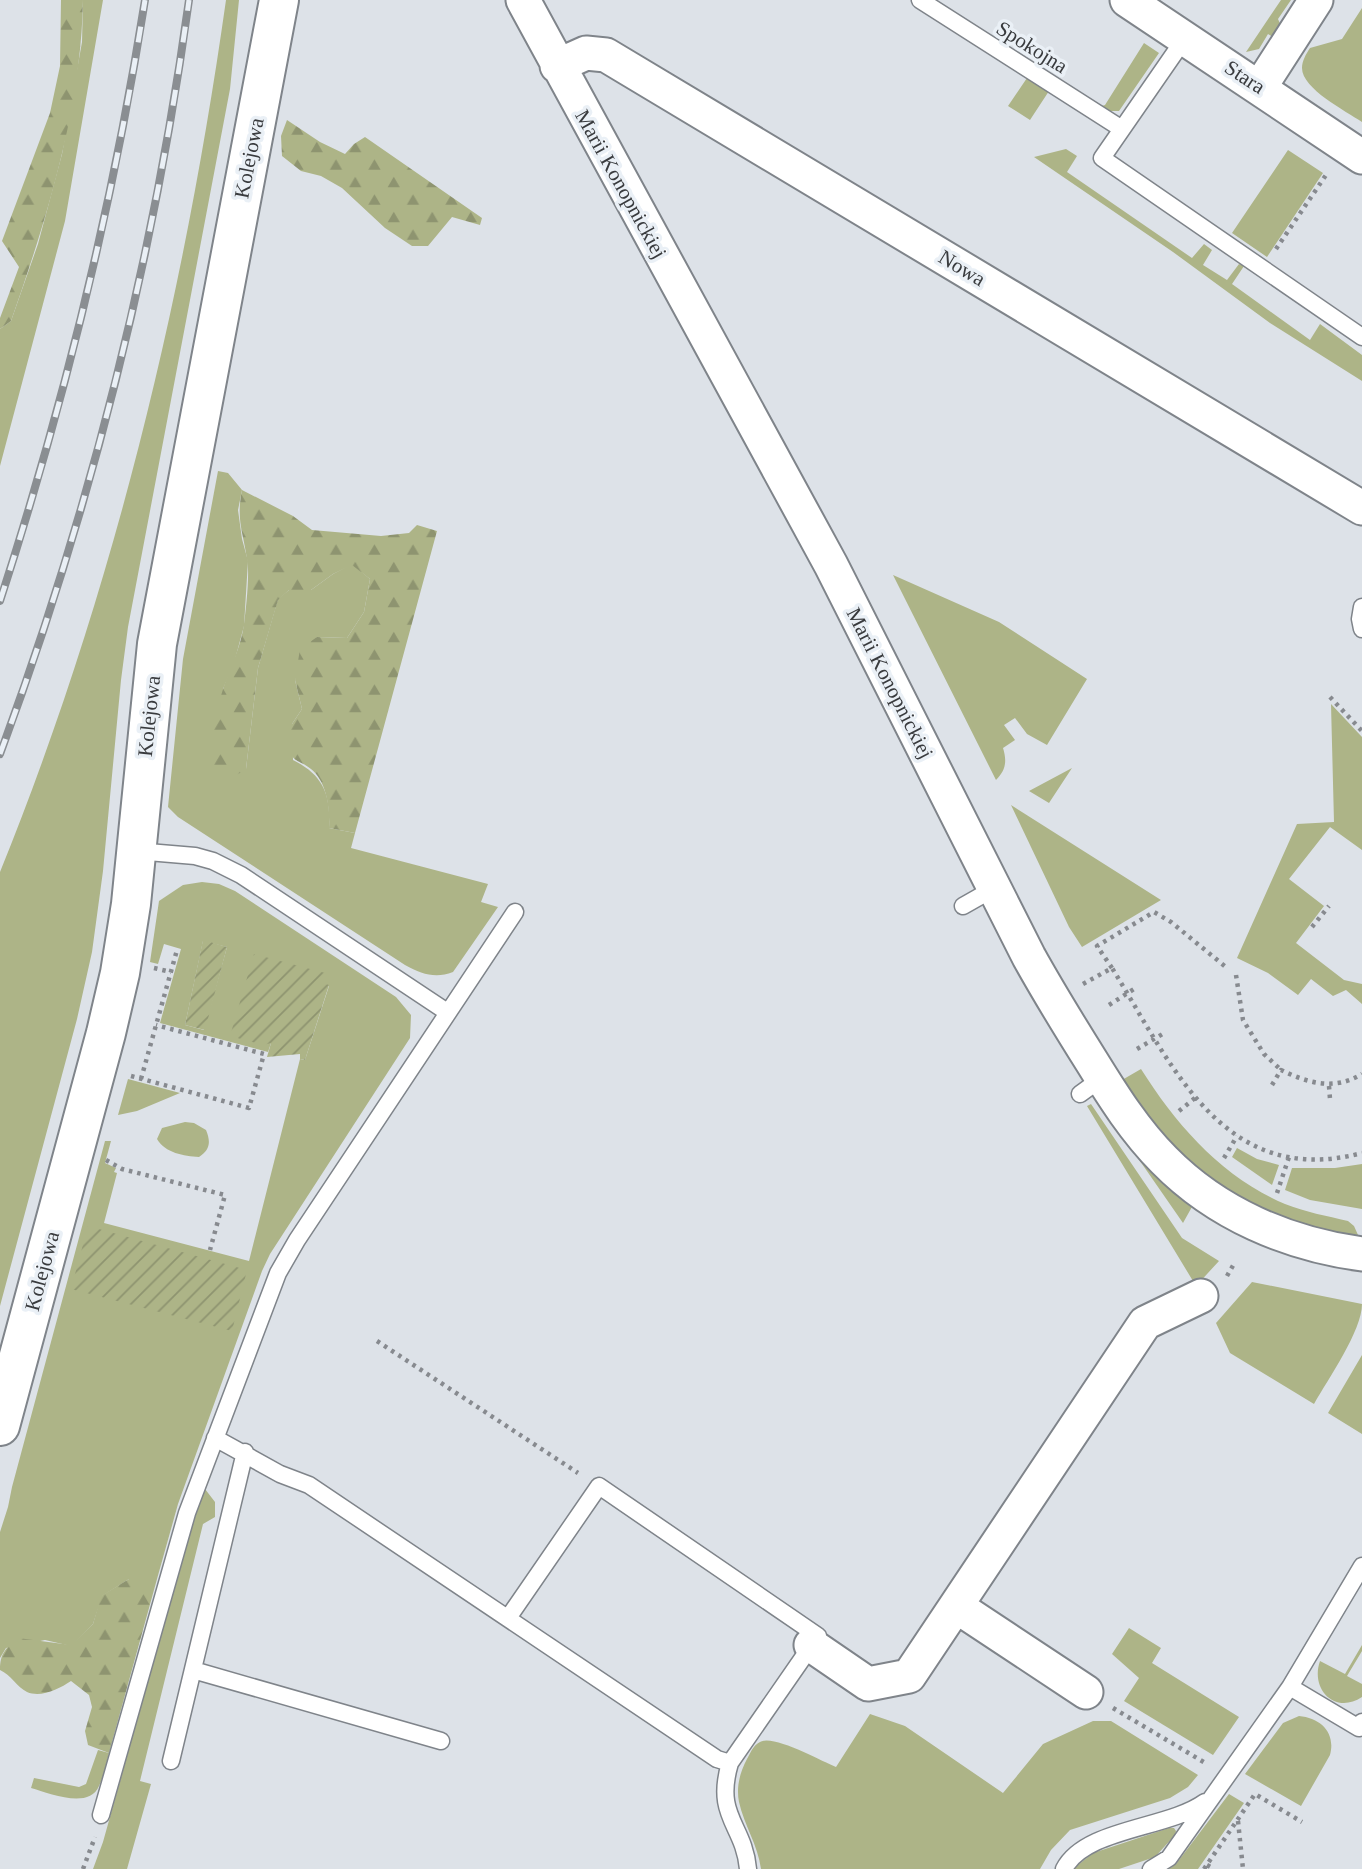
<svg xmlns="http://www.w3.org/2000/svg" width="1362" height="1869" font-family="'Times New Roman',serif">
	<defs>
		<pattern id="forest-firs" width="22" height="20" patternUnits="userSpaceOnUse" patternTransform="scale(1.75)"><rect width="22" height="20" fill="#adb487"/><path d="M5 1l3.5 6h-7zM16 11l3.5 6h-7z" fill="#8e9470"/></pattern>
		<pattern id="garden-furrows" width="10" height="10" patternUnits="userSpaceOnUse" patternTransform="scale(1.75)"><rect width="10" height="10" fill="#adb487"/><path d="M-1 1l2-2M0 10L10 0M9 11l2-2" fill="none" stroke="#8e9470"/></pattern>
	</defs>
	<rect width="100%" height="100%" fill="#dde2e8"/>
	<!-- grass -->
	<path fill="#adb487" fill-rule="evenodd" d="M83,0h20l-38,221 -65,245v-137l11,-8 27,-77 24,-90 20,-112z
		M226,0h13l-9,89 -102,538 -7,53 -18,191 -11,81 -15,67 -77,287v-434c113,-279 184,-574 226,-872z
		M1281,0h10l-13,19 4,9 -3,13 -11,-7 -9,15 -13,3z
		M1362,8v114c-16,-11 -60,-33 -60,-54 0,-7 4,-14 8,-20l32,-9z
		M1144,43l15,10 -40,58h-12l-8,-4 6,-2z
		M1027,78l22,13 -19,29 -22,-14z
		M1066,149l11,7 -10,16 125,86 12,-14 8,6 -9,15 24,15 12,-16 5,2 -12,18 78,56 10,-16 42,31v26l-92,-58 -97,-71 -139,-95z
		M1288,150l35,23 -56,84 -35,-24z
		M218,471l10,2 14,17 -4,20 4,29 6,22 -4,65 -10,37 -11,26 23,80 12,-101 20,-69 11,-9h22l22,-16 19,-10 18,15 -6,33 -17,26 -30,-1 -22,43 7,29 -10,15 1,36c30,15 38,34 36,68l26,5 -4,15 137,36 -7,18 17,5 -45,65c-18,7 -31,2 -48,-7l-227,-148 -10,-10 15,-148z
		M893,575l106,47 88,57 -40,66 -20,-11 -12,-16 -11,7 11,15 -12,8c4,13 3,22 -7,32z
		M1331,704l31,33v113l-32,-23 -41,52 35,27 -28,37 48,37 18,4v20l-16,-14 -13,6 -22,-17 -13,16 -30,-22 -31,-15 60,-134 37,-2z
		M1072,768l-23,35 -20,-12z
		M1011,805l150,95 -79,47 -13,-20z
		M202,882l17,2 16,7 161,106 15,18 -1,23 -140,216 -8,17 -84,233 -21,75h-28l-27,17 -9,28 -22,22 -26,-6 -39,8 -6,10v-126l8,-25 4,-20 93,-346h6l-6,22 11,5 -2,4 3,1 -13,50 145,38 51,-202 5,1 24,-74 -4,-2 3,-10 -57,69 -3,9 -108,-29 21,-74 -17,-5 -6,20 -8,-2 9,-61 24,-16zM203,941l24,6 -23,83 -19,-5z
		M1141,1069c36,57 81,108 144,135 20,8 42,12 63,17l6,5 4,9c-64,-2 -137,-40 -183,-85 -20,-20 -36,-46 -53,-70z
		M128,1079l52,14 -43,18 -19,4z
		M1091,1104l91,134 37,23 -23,25 -109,-180z
		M185,1122l9,1 12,7c5,12 4,20 -7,27 -15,-1 -34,-4 -42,-18l5,-11z
		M1124,1138l69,67 -10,18z
		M1237,1148l20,11 22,6 -7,20 -40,-28z
		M1362,1164v45l-52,-9 -25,-10 7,-22h43z
		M1252,1282l110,22c0,27 -34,75 -48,100l-84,-51 -14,-30z
		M1362,1355v79l-34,-21z
		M205,1489l10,13v15l-12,7 -63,257 11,3 -24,85h-34l10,-27 94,-337z
		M1129,1628l32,20 -9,15 87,54 -26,38 -89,-54 15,-23 -27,-24z
		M1362,1645v6l-15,25 15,8v13c-27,18 -52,-8 -42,-36l25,13z
		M870,1714l35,12 98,67 40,-49 50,-23h18l87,54 -10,12 -18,11 -100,32 -19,20 -11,19h-279c-3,-24 -17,-44 -22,-67 -3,-15 1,-30 8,-43 3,-5 6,-14 13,-17 13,-8 61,19 76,25z
		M1299,1716c22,2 37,17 31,39l-29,51 -56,-32 38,-51z
		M98,1750l11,3c-3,11 -5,23 -10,33 -10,24 -50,7 -68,2l3,-10 45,9 7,-3z
		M1229,1794l15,9 -46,66h-29l7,-5z
		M1169,1828h5l2,3 -1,4 -20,22 -36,12h-46l20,-16z"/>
	<!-- forest -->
	<path fill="url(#forest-firs)" d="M61,0h22c-2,110 -36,218 -72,321l-11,8v-11l19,-51 -17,-26 48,-128 10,-47z
		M287,120l33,22 25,12 9,-10 11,-7 117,81 -2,7 -28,-8 -24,29h-16l-27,-18 -43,-40 -21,-12 -20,-5 -19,-15 -1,-20z
		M242,490l51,26 19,14 69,6 28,-3 8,-8 20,6 -82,302 -26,-5c1,-19 -2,-46 -18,-59 -13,-10 -16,-5 -25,-22l6,-23 10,-15 -7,-29 5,-31 17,-12 30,1 17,-26 6,-33 -18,-14 -19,9 -22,16h-22l-11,10 -20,68 -12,101 -17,11 -16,2c-5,-27 2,-69 11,-96 7,-20 17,-40 20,-62 2,-15 6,-51 3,-65 -4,-28 -11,-39 -5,-69z
		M129,1579h28l-48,174 -21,-8 -3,-14 7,-24 -3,-12 -18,-14c-12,8 -30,17 -44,11 -10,-5 -16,-17 -27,-22 0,-17 6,-22 18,-32l53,7 22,-21 8,-28z"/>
	<!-- garden -->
	<path fill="url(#garden-furrows)" d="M203,940l24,7 -22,83 -20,-5z
		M254,954l75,20 -3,10 3,1 -24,75 -5,-1v-5l-33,3 4,-14 -8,2 -33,-9z
		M88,1226l159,44 -15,61 -161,-42z"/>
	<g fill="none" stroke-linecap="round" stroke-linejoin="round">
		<defs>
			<path id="lane" d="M920,0l202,129
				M1185,38l-83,120 260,179
				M1362,607l-2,12 2,10
				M136,851l59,5 18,5 28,14 206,137
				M963,906l30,-17
				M1080,1094l22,-16
				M215,1438l65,36 29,11 408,274 13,4
				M508,1618l91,-132 219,150 -88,127c-16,54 14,61 18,106
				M193,1670l248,71
				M1290,1687l69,41 3,-6
				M171,1761l74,-309
				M101,1815l86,-302 91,-240 19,-33 218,-328
				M1064,1869c21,-41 104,-40 141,-67
				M1151,1869l18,-11 121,-171 72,-121"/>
			<path id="street" d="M523,0l308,565 198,392c20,36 41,70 63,105 21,34 43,69 72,98 53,54 124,84 198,94
				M1127,0l235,157
				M557,66l29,-13 20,2 756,453
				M1260,87l56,-87
				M956,1606l130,86
				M811,1645l57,39 41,-8 236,-353 56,-27"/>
			<path id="secondary" d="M0,1426l106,-393 14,-60 11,-69 26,-260 122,-644"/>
		</defs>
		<!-- lane casing -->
		<use href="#lane" stroke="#7f848a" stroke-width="19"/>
		<!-- street casing -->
		<use href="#street" stroke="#7f848a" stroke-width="37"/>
		<!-- secondary casing -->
		<use href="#secondary" stroke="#7f848a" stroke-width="42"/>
		<!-- path -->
		<path stroke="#878a8f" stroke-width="4.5" stroke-dasharray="3.5 5" stroke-linecap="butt" d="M1276,249l52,-77
			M1330,697l32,34
			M1312,927l17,-21
			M154,968l17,4
			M1112,968l-15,-22 57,-34 17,10 56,46
			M1236,975l7,45 21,34 17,16
			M1083,984l29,-16c59,95 111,222 250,185
			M1109,1005l25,-16
			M1137,1049l29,-17
			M131,1076l118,32 15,-54 -108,-29
			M141,1079l36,-129
			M1272,1085l9,-15c27,13 53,21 81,4
			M1329,1086l1,13
			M1179,1111l16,-13
			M1224,1158l13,-22
			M106,1160l16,9 103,26 -15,55
			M1277,1193l12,-36
			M1227,1276l8,-14
			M377,1341l201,132
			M1113,1708l94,56
			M1238,1821l5,48
			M1207,1865l7,4
			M83,1869l12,-32
			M1204,1869l51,-75 47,28"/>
		<!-- lane -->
		<use href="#lane" stroke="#fff" stroke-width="16"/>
		<!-- street -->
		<use href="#street" stroke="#fff" stroke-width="33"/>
		<!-- secondary -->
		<use href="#secondary" stroke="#fff" stroke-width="38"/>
		<defs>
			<path id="rail" d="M0,601c64,-197 113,-397 145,-601
				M0,754c90,-243 154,-497 189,-754"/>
		</defs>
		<!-- rail casing -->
		<use href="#rail" stroke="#8a8e92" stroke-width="8"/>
		<!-- rail -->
		<use href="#rail" stroke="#eaf0f6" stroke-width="5" stroke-dasharray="16" stroke-linecap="butt"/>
	</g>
	<g text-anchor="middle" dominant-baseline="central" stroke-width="7" stroke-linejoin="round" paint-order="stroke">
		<!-- street labels -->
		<g font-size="21" fill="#393b3e" stroke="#eaf0f6">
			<text transform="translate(1032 47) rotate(32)">Spokojna</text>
			<text transform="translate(1245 77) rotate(33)">Stara</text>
			<text transform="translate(249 158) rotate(-79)">Kolejowa</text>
			<text transform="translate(621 184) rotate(61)">Marii Konopnickiej</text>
			<text transform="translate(962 268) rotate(31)">Nowa</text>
			<text transform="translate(890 683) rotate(63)">Marii Konopnickiej</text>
			<text transform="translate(149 716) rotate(-84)">Kolejowa</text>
			<text transform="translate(42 1271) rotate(-75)">Kolejowa</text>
		</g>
	</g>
</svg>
